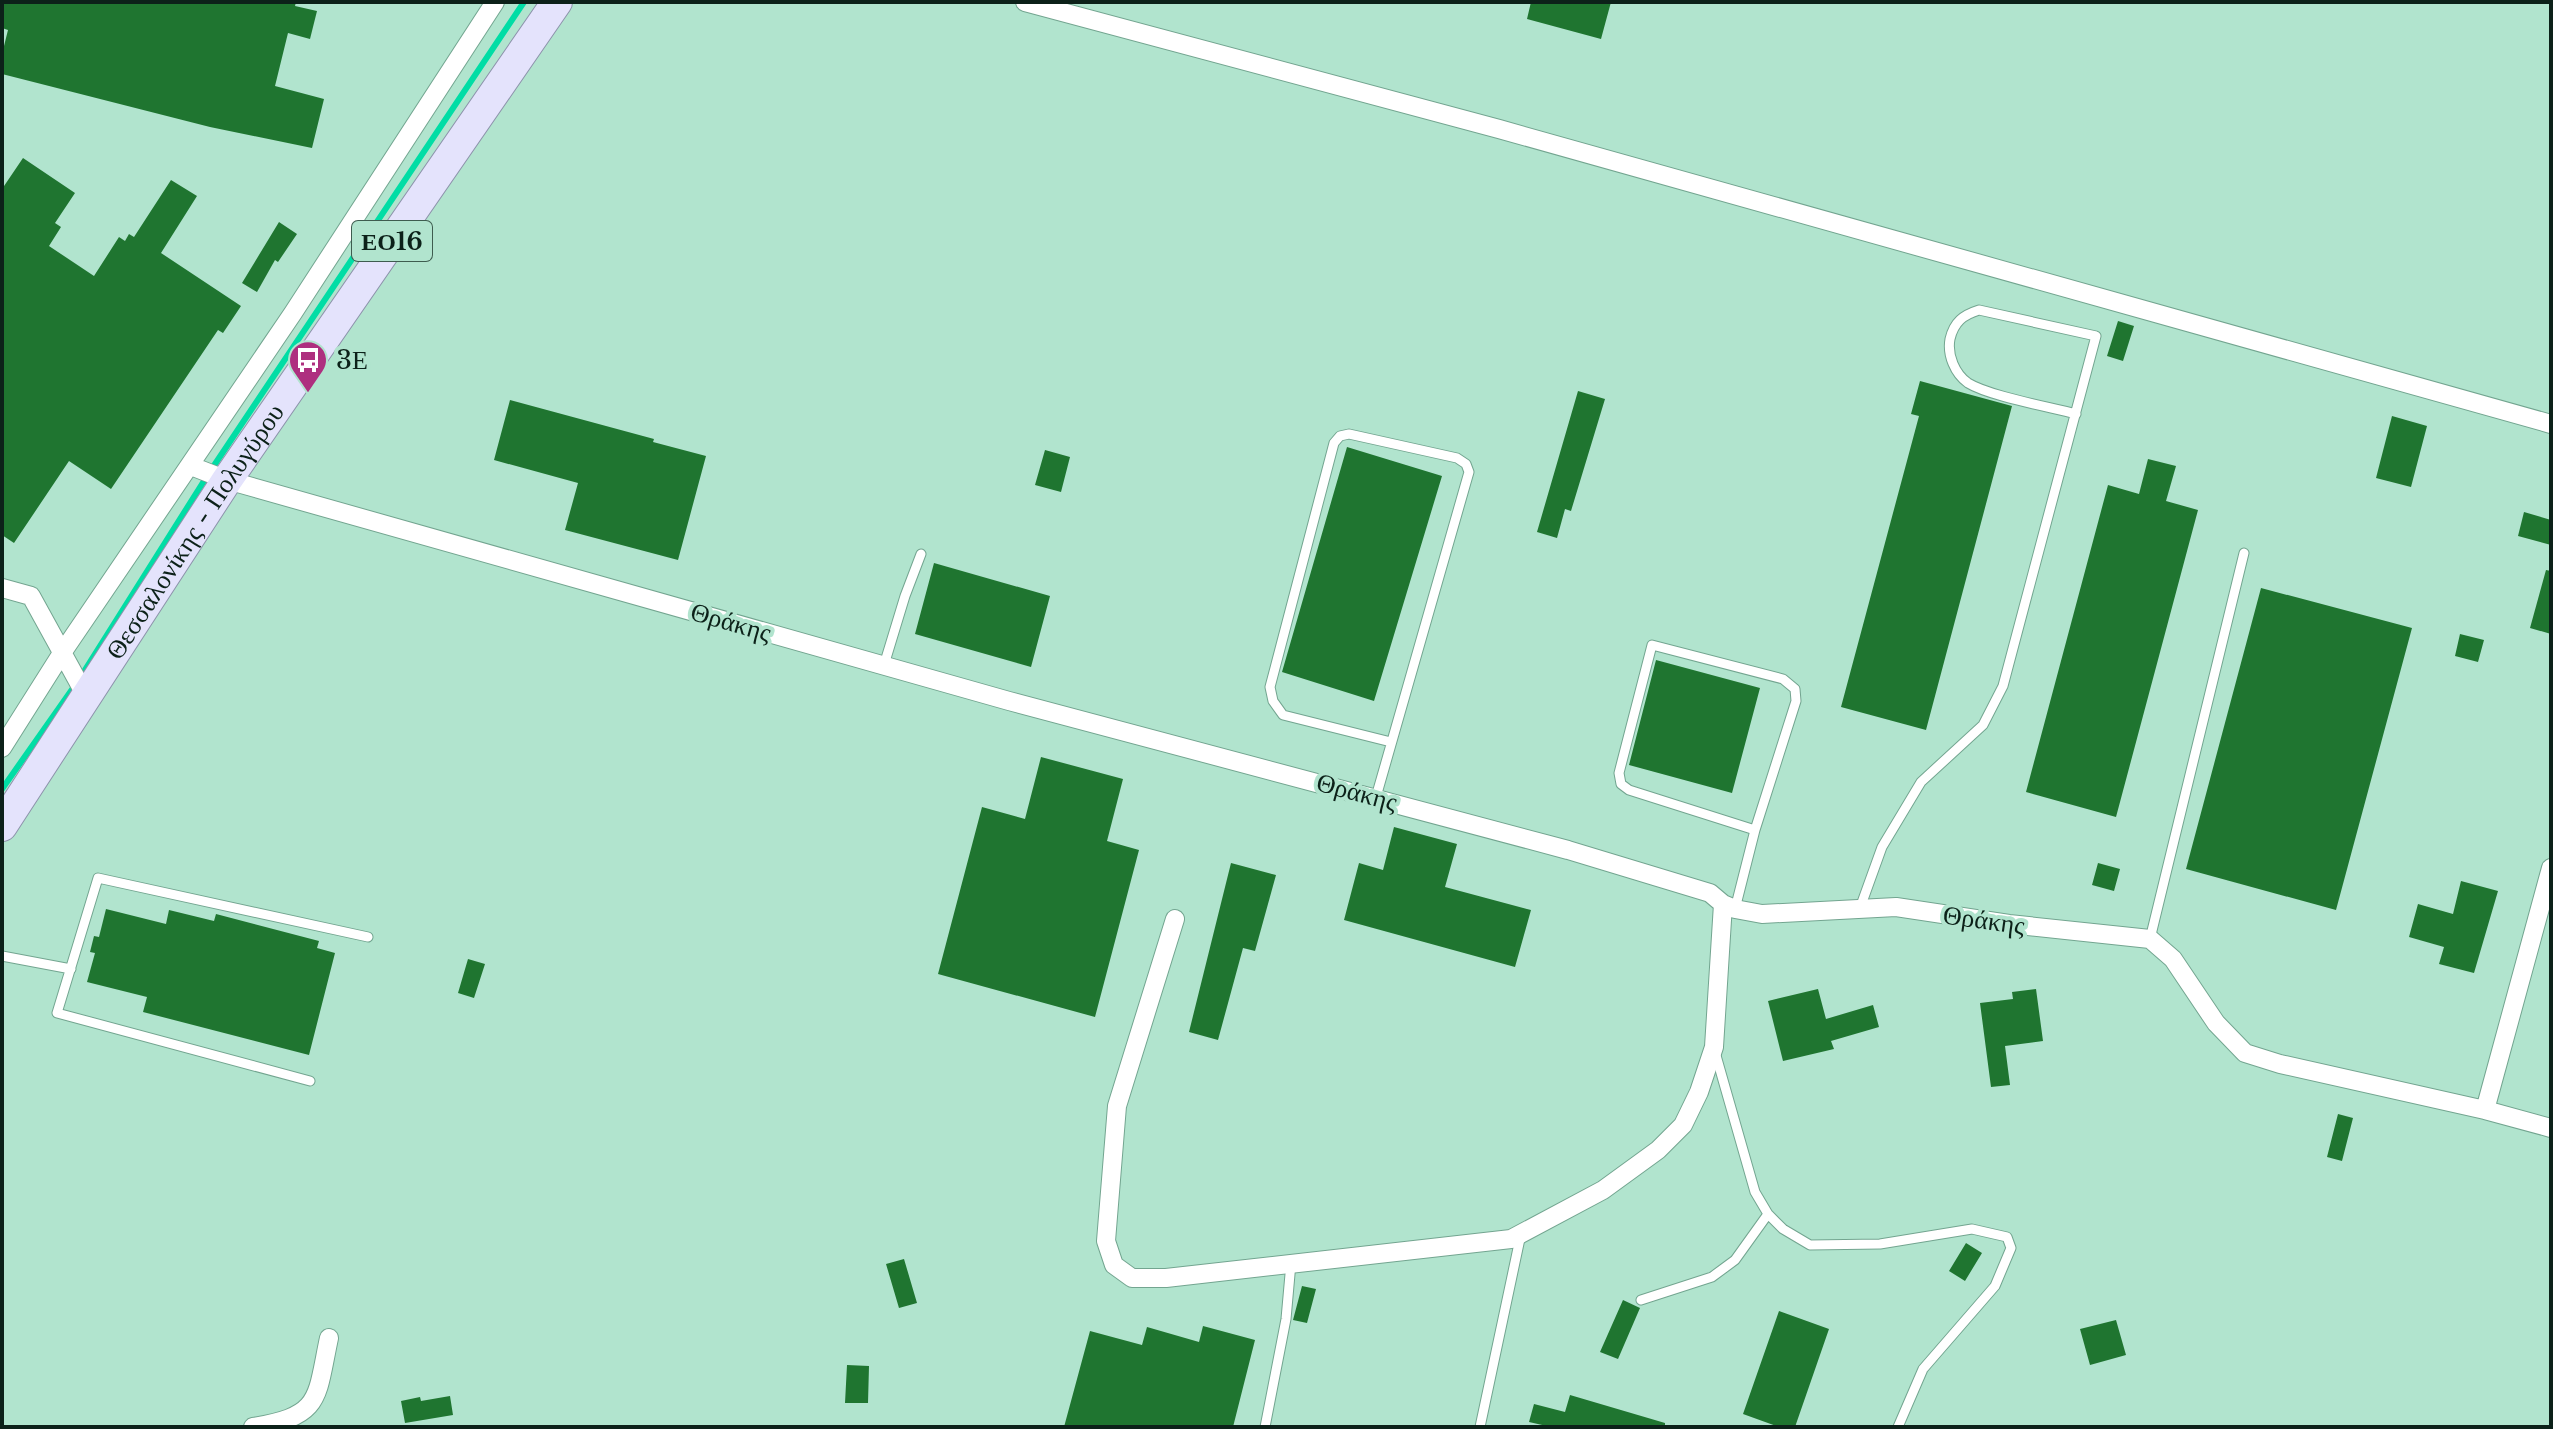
<svg xmlns="http://www.w3.org/2000/svg" width="2553" height="1429" font-family="'Libre Baskerville',serif">
	<rect width="100%" height="100%" fill="#b1e4ce"/>
	<g fill="none" stroke-linecap="round" stroke-linejoin="round">
		<!-- stream -->
		<path stroke="#01dda5" stroke-width="6" d="M2,789l76,-108 131,-208 315,-471"/>
	</g>
	<!-- building -->
	<path fill="#1f7530" d="M2,2h294l-1,4 22,5 -7,28 -22,-6 -13,53 49,13 -12,49 -102,-21 -208,-53v-20l6,-24 -6,-2z
		M1531,2h80l-10,37 -74,-20z
		M23,158l52,35 -20,30 6,4 -12,19 45,30 25,-39 6,4 4,-7 5,3 37,-57 26,16 -36,57 80,53 -18,27 -5,-3 -107,159 -42,-28 -55,82 -12,-8v-346z
		M279,222l18,12 -19,28 -3,-2 -18,32 -15,-9z
		M2118,321l16,5 -11,35 -16,-5z
		M1920,381l92,25 -86,324 -85,-23 78,-291 -8,-2z
		M1578,391l27,8 -34,112 -6,-2 -8,29 -20,-6z
		M510,400l144,39 -1,3 53,14 -28,104 -113,-30 13,-47 -84,-23z
		M2392,416l35,10 -16,61 -35,-9z
		M1347,447l95,29 -68,225 -92,-29z
		M1045,450l25,7 -9,35 -26,-7z
		M2148,459l28,7 -10,35 32,9 -82,307 -90,-25 82,-307 31,9z
		M2524,512l27,8v25l-33,-9z
		M934,563l116,33 -19,71 -116,-33z
		M2546,570l5,1v63l-21,-6z
		M2261,588l151,40 -76,282 -150,-41z
		M2460,634l24,6 -6,22 -23,-6z
		M1656,660l104,28 -28,105 -103,-28z
		M1041,757l82,22 -16,62 32,9 -44,167 -157,-43 44,-167 43,12z
		M1394,827l63,17 -12,43 86,23 -16,57 -171,-47 15,-57 24,7z
		M1231,863l45,12 -21,76 -12,-3 -25,92 -29,-8z
		M2098,863l22,6 -6,22 -22,-6z
		M2461,881l37,10 -24,82 -35,-9 5,-17 -35,-10 9,-33 35,10z
		M106,909l60,15 3,-14 45,11 2,-7 103,27 -2,7 18,5 -26,102 -166,-43 4,-15 -60,-15 8,-29 -5,-1 4,-16 5,1z
		M468,959l17,5 -11,34 -16,-5z
		M1818,989l8,30 47,-14 6,22 -48,14 3,8 -51,12 -15,-60z
		M2036,989l7,52 -38,5 5,39 -19,2 -11,-84 33,-4 -1,-7z
		M2338,1114l15,4 -11,43 -15,-4z
		M1966,1243l16,10 -17,28 -16,-10z
		M904,1259l13,44 -18,5 -13,-44z
		M1302,1286l14,3 -9,34 -14,-3z
		M1623,1300l17,8 -22,51 -18,-7z
		M1779,1311l50,18 -34,98h-16l-36,-13z
		M2116,1320l10,35 -36,10 -10,-36z
		M1203,1326l52,14 -22,87h-169l26,-96 52,14 5,-18 52,15z
		M847,1365l22,1 -1,37h-23z
		M1570,1395l95,28v4h-114l-22,-5 5,-18 31,8z
		M450,1396l3,19 -48,8 -4,-22 19,-4 1,4z"/>
	<g fill="none" stroke-linecap="round" stroke-linejoin="round">
		<defs>
			<path id="service" d="M884,665l21,-69 16,-42
				M1376,797l93,-325 -3,-8 -9,-6 -108,-24 -9,2 -6,7 -64,244 3,14 10,14 108,27
				M1860,908l22,-61 39,-65 62,-57 20,-39 93,-350 -117,-26c-16,5 -25,12 -29,29 -3,16 5,35 18,44 21,13 82,24 108,31
				M1735,909l20,-79 41,-129 -1,-12 -12,-10 -131,-34 -33,128 2,11 8,6 126,40
				M2150,939l94,-386
				M2,956l69,13
				M1715,1052l40,140 13,22 15,15 27,16 70,-1 92,-15 35,8 4,11 -16,38 -72,83 -25,58
				M310,1081l-253,-68 41,-135 270,59
				M1641,1300l71,-23 23,-17 33,-46
				M1265,1427l21,-108 5,-56
				M1480,1427l41,-193"/>
			<path id="minor" d="M1025,2l474,127 1052,295
				M191,466l36,14 782,221 559,149 142,43 13,11 12,5 27,5 134,-7 113,17 141,15 23,20 43,64 29,30 35,11 205,46 66,18
				M2,588l29,8 55,100
				M2,748l60,-95 231,-340 202,-311
				M1175,919l-58,187 -11,135 8,24 18,13h34l345,-39 92,-49 55,-40 25,-25 16,-33 15,-45 9,-143
				M2485,1110l66,-242
				M253,1427c69,-11 63,-28 76,-89"/>
			<g id="primary">
				<path id="s1" d="M2,826l225,-346 330,-478"/>
			</g>
		</defs>
		<!-- service casing -->
		<use href="#service" stroke="#73a590" stroke-width="11"/>
		<!-- minor casing -->
		<use href="#minor" stroke="#73a590" stroke-width="20"/>
		<!-- primary casing -->
		<use href="#primary" stroke="#8d93ab" stroke-width="32"/>
		<!-- service -->
		<use href="#service" stroke="#fff" stroke-width="9"/>
		<!-- minor -->
		<use href="#minor" stroke="#fff" stroke-width="18"/>
		<!-- primary -->
		<use href="#primary" stroke="#e4e3fc" stroke-width="30"/>
	</g>
	<!-- icons -->
	<defs>
		<symbol id="bus-pin" viewBox="-11 -11 22 30"><path d="M0 17L-7.5 6A9.5 9.5 0 1 1 7.5 6Z" fill="#ae2f7f" stroke="#b1e4ce"/><path d="M-5-6H5V4H4V6H2V4H-2V6H-4V4H-5ZM-3.5-4V0h7V-4ZM-3.5 1.2v1.5H-2V1.2ZM2 1.2v1.5H3.5V1.2Z" fill="#fff"/></symbol>
	</defs>
	<g fill-rule="evenodd">
		<use href="#bus-pin" x="286" y="338" width="44" height="60"/>
	</g>
	<g text-anchor="middle" dominant-baseline="central" stroke-width="8" stroke-linejoin="round" paint-order="stroke">
		<!-- shield labels -->
		<rect fill="#b1e4ce" stroke="#3e5c4f" stroke-width="2" x="352" y="221" width="80" height="40" rx="6"/>
		<g font-size="24" font-weight="bold" fill="#0c2119">
			<text x="392" y="241">ΕΟ16</text>
		</g>
		<!-- poi labels -->
		<g font-size="26" fill="#0c2119" stroke="#b1e4ce" text-anchor="start">
			<text x="336" y="360">3Ε</text>
		</g>
		<!-- street labels -->
		<g font-size="26" fill="#0c2119" stroke="#b1e4ce">
			<text stroke="none"><textPath href="#s1" startOffset="352">Θεσσαλονίκης - Πολυγύρου</textPath></text>
			<text transform="translate(731 622) rotate(16)">Θράκης</text>
			<text transform="translate(1357 792) rotate(15)">Θράκης</text>
			<text transform="translate(1984 920) rotate(8)">Θράκης</text>
		</g>
	</g>
	<!-- border -->
	<rect width="2553" height="1429" fill="none" stroke="#0c2119" stroke-width="8"/>
</svg>
